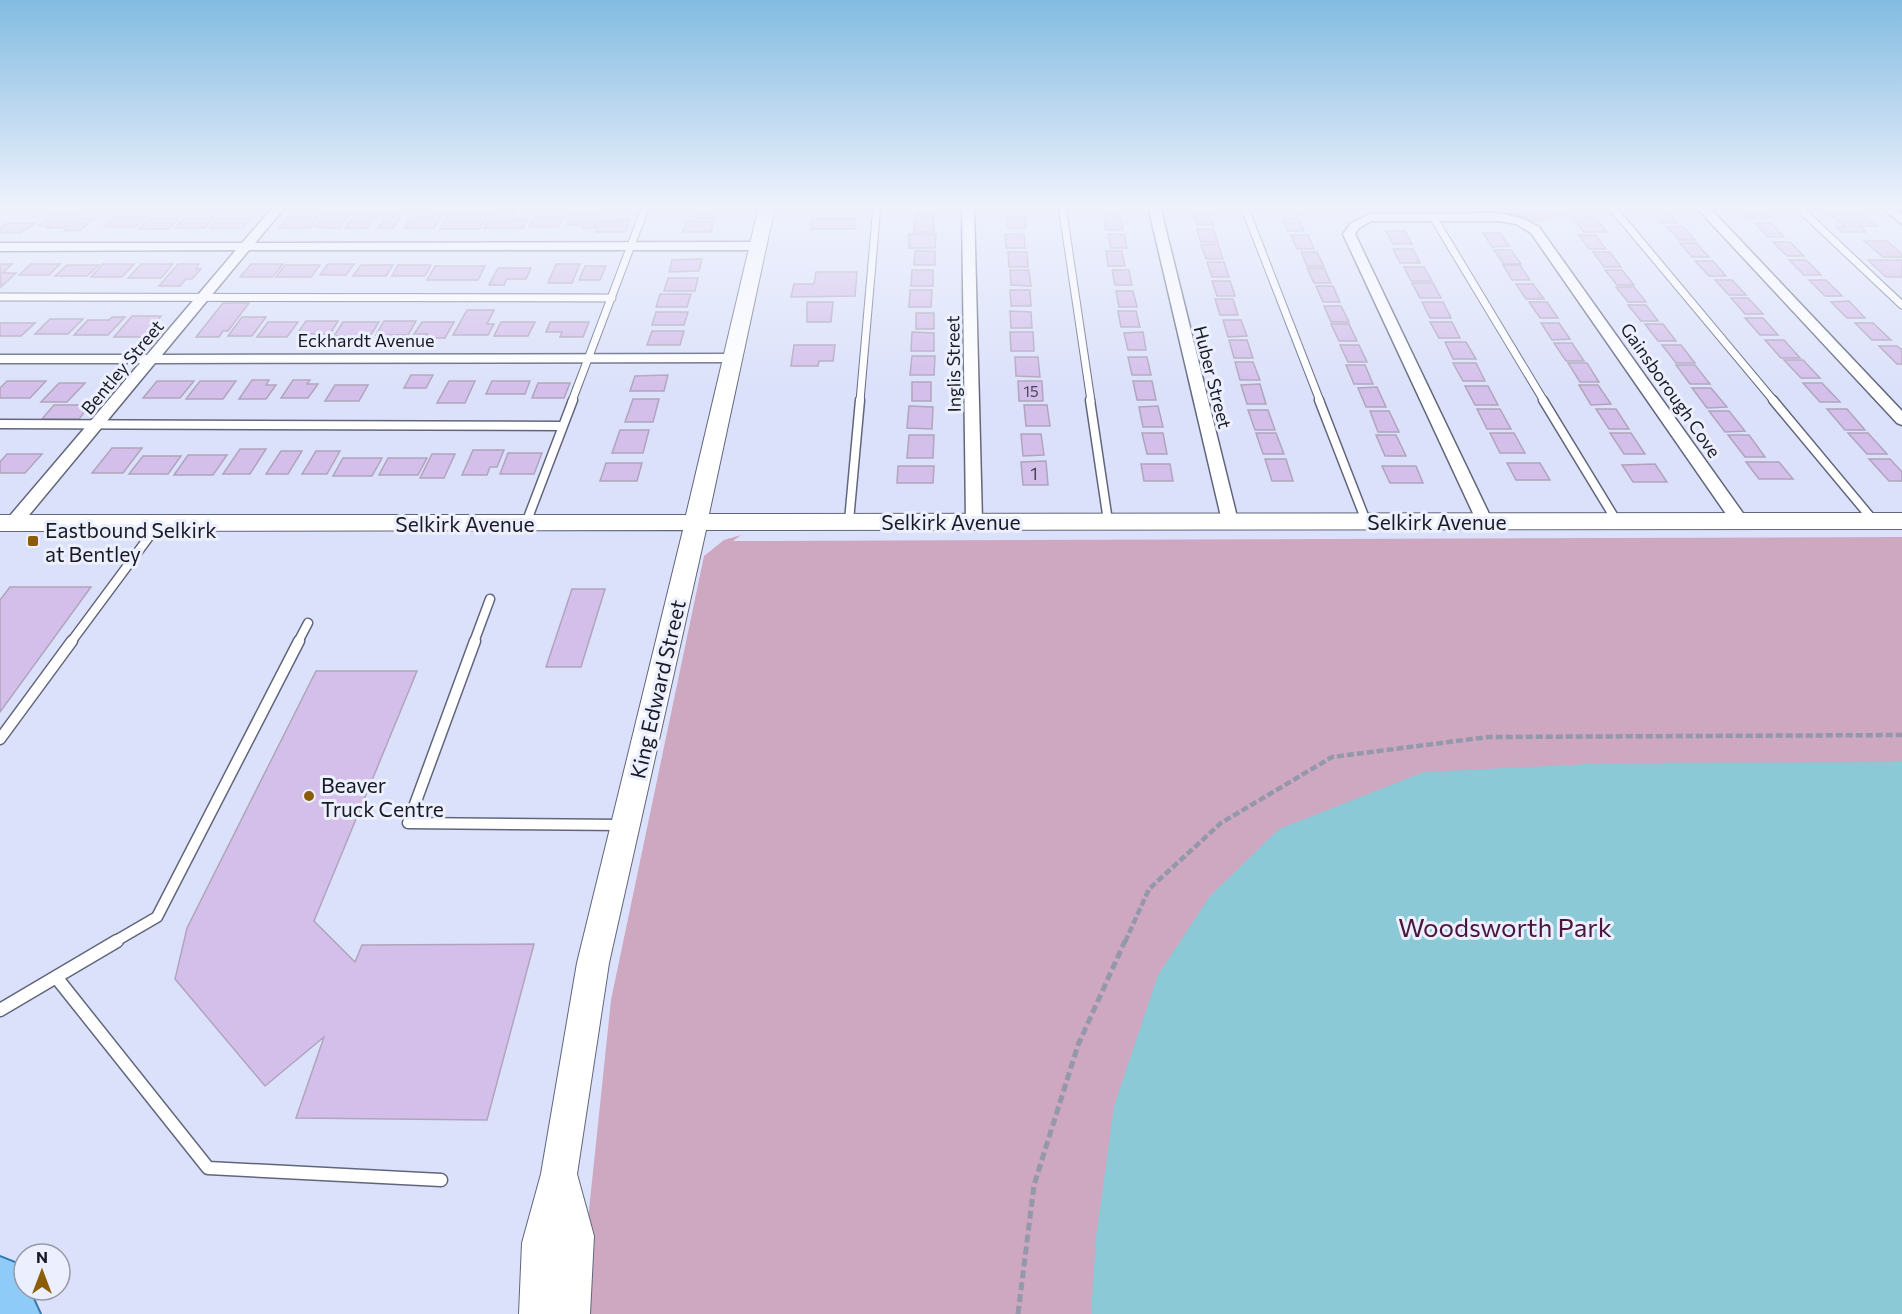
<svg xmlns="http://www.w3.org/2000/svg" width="1902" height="1314" font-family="Commissioner,sans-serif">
	<rect width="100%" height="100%" fill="#dbe1fa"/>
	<!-- green -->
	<path fill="#cea7c1" d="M1507,206h94l-74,18 -16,-6z
		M741,535l-8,6 1169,-4v777h-1318l5,-104 22,-210 93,-444 20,-16z"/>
	<!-- water -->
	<path fill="#8cc9d6" d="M1902,762v552h-811l5,-77 18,-131 44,-131 52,-79 69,-67 145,-57 187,-9z"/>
	<!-- building -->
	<path fill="#d4beea" stroke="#b0a5bc" stroke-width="1.5" d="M696,206h22l-3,12h-23z
		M918,206h17v10h-18z
		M1007,206h19l1,5h-20z
		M1100,206h16l2,8h-16z
		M1282,206h25l-8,9 -19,-6z
		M1736,206h16l13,12h-16z
		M495,210h21l-5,10 16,-1 -4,9h-39z
		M1650,210h16l11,13h-16z
		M1193,212h15l5,13h-16z
		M53,213h27l-16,15h-17l3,-2h-11z
		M449,213h39l-9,16h-39z
		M1829,213h32l16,13h-18l7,6h-24l-6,-5h9z
		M325,214h25l-11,15 -24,-2z
		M356,214h22l-11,14h-22z
		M388,214h8l-3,4h7l-7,10h-15z
		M433,214h9l-8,14h-30l7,-11h21z
		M572,214h29l-6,14h-13l1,-3h-16z
		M115,217h31l-10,10h-32z
		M288,217h30l-8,11h-31z
		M534,217h29l-5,10h-29z
		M1007,217h18l1,11h-18z
		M1104,217h16l3,13h-17z
		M1572,217h23l12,15h-23z
		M78,218h16l-13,12 -17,1z
		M150,218h29l-10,11h-30z
		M184,218h30l-9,10h-30z
		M218,218h33l-8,10h-33z
		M914,218h20v14h-20z
		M1282,218h16l6,13h-16z
		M813,219h43l-1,10h-44z
		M630,220l-5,12h-29l5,-11z
		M686,221h28l-3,11h-28z
		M7,223h29l-16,10h-20v-3z
		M1755,223h16l13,14h-16z
		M1683,226l12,14h-16l-12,-13z
		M1197,229h16l5,13h-17z
		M1386,231h19l7,13h-19z
		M1483,233h17l9,13 -17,1z
		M909,234h27l-1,14h-26z
		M1005,234h19l1,14h-19z
		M1108,234h16l3,14h-16z
		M1291,235h17l6,14h-17z
		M1579,235h16l11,14h-17z
		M1864,241h23l15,13v3h-19z
		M1773,242h17l14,14h-17z
		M1680,243h16l13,14h-17z
		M1218,244l5,15h-17l-5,-14z
		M1393,249h20l7,14h-20z
		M1494,250h17l10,14h-17z
		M915,251h20v14h-21z
		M1106,251h16l3,15h-17z
		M1008,252h19l1,15h-19z
		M1301,252h16l7,14h-17z
		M1593,252h17l11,15h-17z
		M702,259l-3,12 -30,1 3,-12z
		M1789,260h17l15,15h-17z
		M1868,260h34v17h-16z
		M1695,261h18l13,15h-17z
		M1207,262h17l5,15h-17z
		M0,264h12l-9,9h13l-15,14z
		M31,264h29l-11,11h-30z
		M103,264h31l-12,13h-31z
		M141,264h32l-12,14h-33z
		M178,264h21l-3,5h5l-9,10h-6l-6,7h-21z
		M251,264h32l-10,13h-33z
		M328,264h26l-8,11h-26z
		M556,264h24l-8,19h-24z
		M67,265h32l-12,11h-32z
		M285,265h35l-9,12h-35z
		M361,265h32l-7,11h-33z
		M398,265h33l-6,11h-33z
		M1503,265h17l10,15h-18z
		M435,266h50l-7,14h-51z
		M585,266h21l-6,14h-21z
		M1404,267h20l8,14h-21z
		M498,268h33l-5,11h-19l-3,6h-15z
		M1307,268h17l7,15h-17z
		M912,270h21v16h-22z
		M1010,270h19l2,16 -20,-1z
		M1112,270h17l3,15h-17z
		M1605,270h17l12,15h-17z
		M816,272h41l-2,24 -64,1 3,-13h20z
		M668,278h30l-3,13h-31z
		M1715,280h17l14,15h-17z
		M1809,280h17l16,16h-17z
		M1212,281h18l5,15h-18z
		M1412,283h21l8,15h-21z
		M1516,284h17l11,15h-18z
		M1316,286h17l7,16h-17z
		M1616,287h18l12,15h-18z
		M910,290h22l-1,17h-22z
		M1010,290h20l1,16h-20z
		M1116,291h17l4,16h-18z
		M660,294h31l-4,13h-31z
		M1731,298h17l15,16h-18z
		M1215,299h18l5,16h-18z
		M1849,301l16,17h-18l-16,-16z
		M807,302h26l-2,20h-24z
		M1422,302h21l8,16h-21z
		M1529,302h18l11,16h-18z
		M223,303h26l-21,28h-5l-4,6h-23z
		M1628,305h18l12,16h-17z
		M1324,306h17l8,16h-18z
		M467,310h27l-7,14h7l-6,11h-35z
		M1010,311l21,1 1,16h-21z
		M1118,311h18l4,16h-19z
		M656,312h32l-4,13h-32z
		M916,313h18v16h-18z
		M132,316h29l-17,21h-30z
		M112,317h13l-17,18h-34l14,-15h21z
		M242,317h24l-14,19h-24z
		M1745,318h18l15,17h-18z
		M50,319h33l-15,15h-33z
		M1223,320h18l6,16 -19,1z
		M306,321h32l-8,13h-33z
		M384,321h32l-8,14h-32z
		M268,322h30l-11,15h-30z
		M343,322h36l-9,14h-36z
		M422,322h32l-9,16h-19l1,-4h-13z
		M501,322h34l-7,14h-34z
		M550,322h39l-6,15h-23l2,-5h-16z
		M1430,322h22l8,16h-21z
		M0,323h35l-14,13h-21z
		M1541,323h18l11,16 -18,1z
		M1855,323h18l18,17h-19z
		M1331,324h18l8,17h-18z
		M1645,324h18l13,17h-18z
		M652,331h32l-4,14h-33z
		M912,332l22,1v18h-23z
		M1010,332h23l1,19h-23z
		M1143,332l3,18h-18l-4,-17z
		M1229,340h18l6,18h-19z
		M1765,340h19l16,18h-19z
		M1445,342h21l10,17h-23z
		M1554,343h18l12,18h-18z
		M794,345h41l-2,16h-14l-1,5h-27z
		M1340,345h19l8,17h-19z
		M1662,345h19l14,18h-19z
		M1879,346h18l5,4v14h-5z
		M912,356h23l-1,19h-24z
		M1015,357h23l2,20 -24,-1z
		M1128,357h19l4,18h-19z
		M1784,360h19l17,18h-19z
		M1235,362h18l7,18h-20z
		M1453,363h23l9,18h-22z
		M1568,363h19l12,19h-19z
		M1346,365h19l8,19h-19z
		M1676,365h19l15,19h-20z
		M411,375h22l-7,13h-22z
		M668,375l-4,16h-34l5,-15z
		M252,380h17l-3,5h10l-10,14h-27z
		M293,380h17l-3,4h11l-10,14h-27z
		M7,381h39l-16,17h-30v-10z
		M157,381h37l-14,17h-37z
		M200,381h36l-13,18h-37z
		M449,381h26l-10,22h-28z
		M492,381h38l-5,13h-39z
		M1018,381h24l1,20h-24z
		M1133,381h19l4,19h-19z
		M912,382h19v19h-19z
		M59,383h26l-18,19h-26z
		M538,383h32l-6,15h-32z
		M1803,383h19l18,19h-20z
		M1260,384l6,20h-19l-6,-19z
		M335,385h33l-9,16h-34z
		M1579,385h19l13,19 -20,1z
		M1465,386h23l10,19h-23z
		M1377,387l9,20h-20l-8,-19z
		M1692,388h19l16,19 -20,1z
		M633,399h26l-6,23h-28z
		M54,405h36l-11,14h-37z
		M1024,405h23l3,21h-24z
		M909,406l24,1 -1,22 -25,-1z
		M1158,406l5,21h-20l-4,-20z
		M1477,409h23l11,20h-24z
		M1596,409h20l13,20h-20z
		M1827,409h20l18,21h-20z
		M1248,410h20l7,20h-20z
		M1370,411h19l10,21h-21z
		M1709,411h20l16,20 -20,1z
		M620,430h29l-6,23h-31z
		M1142,433h21l4,21h-20z
		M1256,433h20l8,21h-21z
		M1490,433h24l11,20h-25z
		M1610,433h21l14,21h-21z
		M1848,433h20l19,21h-20z
		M1021,434h20l3,21 -21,1z
		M909,435h25l-1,23h-26z
		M1376,435h20l10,21h-21z
		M1728,435h21l16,22h-20z
		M112,448h30l-19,25h-31z
		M240,449h26l-16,25h-27z
		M473,450h31l-7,17h-7l-3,8h-25z
		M281,451h21l-14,23h-22z
		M316,451h24l-13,23h-25z
		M508,453h34l-8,21h-34z
		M7,454h35l-17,19h-25v-11z
		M432,454h23l-11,24h-24z
		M188,455h39l-14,20h-39z
		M143,456h38l-13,18h-39z
		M343,458h39l-10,18h-39z
		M388,458h39l-9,17h-39z
		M1265,459h21l7,22h-21z
		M1869,459h21l12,13v9h-13z
		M1046,461l2,24h-25l-2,-23z
		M1746,462h33l14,17h-34z
		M606,463h36l-5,18h-37z
		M1507,463h33l10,17h-34z
		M1141,464h29l3,17h-29z
		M1655,464l12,18h-34l-11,-17z
		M898,466h36l-1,17h-36z
		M1382,466h34l7,17h-33z
		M10,587h81l-91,125v-112z
		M572,589h33l-24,78h-35z
		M316,671h101l-103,250 41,41 7,-17 172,-1 -47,176 -191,-2 28,-81 -59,49 -90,-107 12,-51z"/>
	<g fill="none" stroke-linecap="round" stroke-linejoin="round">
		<defs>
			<path id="lane-far3" d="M1062,206l29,195
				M1244,206l76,195
				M1611,206l163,195
				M1797,206l105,99
				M1433,217l111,184
				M0,297l612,1
				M572,401l74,-195
				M860,401l17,-195"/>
			<path id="lane-far2" d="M1090,400l18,121
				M1319,400l47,121
				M1543,400l73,120
				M1773,400l100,120
				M0,424l563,2
				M849,521l11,-121
				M526,523l47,-123
				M71,642l89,-120
				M298,642l10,-19
				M474,642l16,-43"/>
			<path id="lane-far1" d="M475,641l-67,182 215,2
				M0,739l72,-98
				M114,942l43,-25 142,-276"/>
			<path id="lane" d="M56,977l152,191 233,12
				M0,1010l117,-69"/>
			<path id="street" d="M274,206h12l-31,37 503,-1 6,4 -6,4h-509l-87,105 571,-1 7,4 -7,4 -578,1 -135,163h-12l-2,-4 2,-4 132,-155h-140v-8h147l89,-105 -236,1v-8h242z
				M962,206h12l8,315 -2,4h-12l-2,-4z
				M1148,206h12l78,315 -2,4h-12l-2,-4z
				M1695,206h13l194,205v14l-5,-2z
				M1880,206h13l9,8v10z
				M1499,213l25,6 15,8 206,289 2,4 -2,4h-12l-202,-291 -15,-9 -17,-3h-128l-12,7 -4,6 137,286 -2,4h-12l-135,-290 8,-11 19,-9z"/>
			<path id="secondary" d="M759,206h16l-66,308 1193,-1v16l-1196,1 -97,433 -32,211 17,62 -4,78h-71l3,-71 19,-69 36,-211 106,-433 -683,1v-16h686z"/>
			<path id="primary" d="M0,1257l15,6 9,17v10h5l11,24h-40z"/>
		</defs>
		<!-- lane-far3 casing -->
		<use href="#lane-far3" stroke="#62667c" stroke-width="9"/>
		<!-- lane-far2 casing -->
		<use href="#lane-far2" stroke="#62667c" stroke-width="11"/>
		<!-- lane-far1 casing -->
		<use href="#lane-far1" stroke="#62667c" stroke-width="13"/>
		<!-- lane casing -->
		<use href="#lane" stroke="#62667c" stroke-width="15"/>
		<!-- street casing -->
		<use href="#street" stroke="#62667c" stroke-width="3"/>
		<!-- secondary casing -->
		<use href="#secondary" stroke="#62667c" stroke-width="2"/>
		<!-- primary casing -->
		<use href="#primary" stroke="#3476aa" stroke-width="4"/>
		<!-- path-far1 -->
		<path stroke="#9498ab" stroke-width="4.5" stroke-dasharray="7 3" stroke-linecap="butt" d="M1125,942l24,-53 72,-66 111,-66 156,-20 414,-2"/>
		<!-- path -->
		<path stroke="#9498ab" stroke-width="5" stroke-dasharray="8 4" stroke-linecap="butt" d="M1018,1314l16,-129 44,-140 47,-104"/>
		<!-- lane-far3 -->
		<use href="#lane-far3" stroke="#fff" stroke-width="7"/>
		<!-- lane-far2 -->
		<use href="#lane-far2" stroke="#fff" stroke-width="8"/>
		<!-- lane-far1 -->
		<use href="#lane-far1" stroke="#fff" stroke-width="10"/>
		<!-- lane -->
		<use href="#lane" stroke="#fff" stroke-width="12"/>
		<!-- street -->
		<use href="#street" fill="#fff" fill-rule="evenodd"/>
		<!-- secondary -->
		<use href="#secondary" fill="#fff" fill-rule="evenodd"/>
		<!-- primary -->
		<use href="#primary" fill="#8ecbf8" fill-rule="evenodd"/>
	</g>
	<!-- sky -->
	<linearGradient id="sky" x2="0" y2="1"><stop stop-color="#83bce1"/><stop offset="0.53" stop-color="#eff2fd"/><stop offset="1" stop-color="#eff2fd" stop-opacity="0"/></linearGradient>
	<rect width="1902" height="390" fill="url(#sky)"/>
	<!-- markers -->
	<g fill="#8d5c06" stroke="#ebeffe" stroke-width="2">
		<rect x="27" y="535" width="12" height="12" rx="3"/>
		<circle cx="309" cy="796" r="6"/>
	</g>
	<g text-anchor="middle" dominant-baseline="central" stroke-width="6" stroke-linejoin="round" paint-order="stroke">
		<!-- far-number labels -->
		<g font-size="15" fill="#484355">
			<text x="1031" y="391">15</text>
		</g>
		<!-- far-street labels -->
		<g font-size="18" fill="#191a23" stroke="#ebeffe">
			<text x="366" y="340">Eckhardt Avenue</text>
			<text transform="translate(953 364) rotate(-91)">Inglis Street</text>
			<text transform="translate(122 367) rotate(-50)">Bentley Street</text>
			<text transform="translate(1213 377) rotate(76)">Huber Street</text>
			<text transform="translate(1671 390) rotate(55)">Gainsborough Cove</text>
		</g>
		<!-- number labels -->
		<g font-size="18" fill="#484355">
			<text x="1034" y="473">1</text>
		</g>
		<!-- street labels -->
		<g font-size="21" fill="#191a23" stroke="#ebeffe">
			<text x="951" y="521">Selkirk Avenue</text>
			<text x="1437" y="521">Selkirk Avenue</text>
			<text x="465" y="523">Selkirk Avenue</text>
			<text transform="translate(657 689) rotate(-77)">King Edward Street</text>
		</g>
		<!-- poi labels -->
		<g font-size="21" fill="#191a23" stroke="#ebeffe" text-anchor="start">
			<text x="45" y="529">Eastbound Selkirk<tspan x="45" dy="24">at Bentley</tspan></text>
			<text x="321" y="784">Beaver<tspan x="321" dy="24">Truck Centre</tspan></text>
		</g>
		<!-- near-park labels -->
		<g font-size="26" fill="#4a163d" stroke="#ebeffe">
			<text x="1505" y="926">Woodsworth Park</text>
		</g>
	</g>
	<!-- north arrow -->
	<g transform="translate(42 1272)"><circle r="28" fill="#ebeffe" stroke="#979aa6" stroke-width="1.5"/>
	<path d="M0-4.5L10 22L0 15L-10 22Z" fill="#8d5c06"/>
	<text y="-9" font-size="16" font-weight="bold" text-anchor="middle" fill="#191a23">N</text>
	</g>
</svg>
